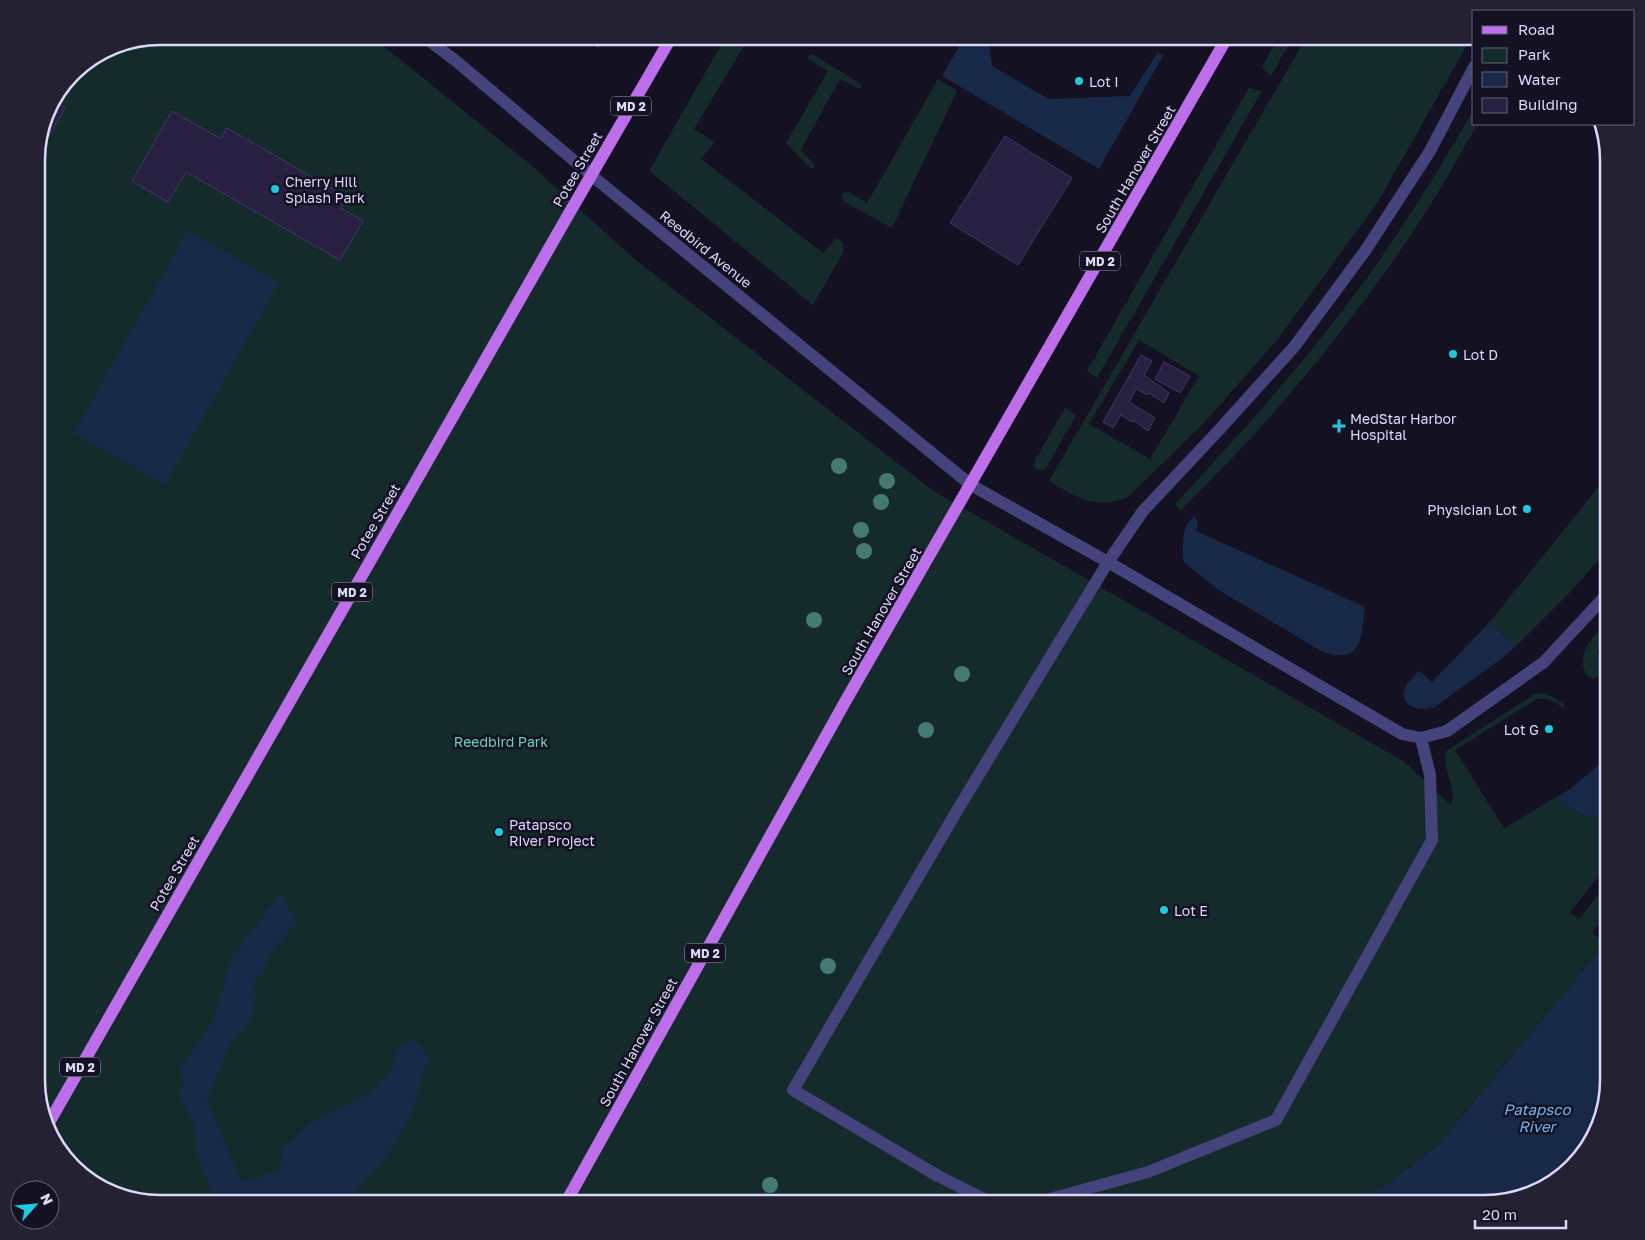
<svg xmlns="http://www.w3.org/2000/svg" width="1645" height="1240" font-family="'Golos Text',sans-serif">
	<rect width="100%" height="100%" fill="#141122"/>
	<!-- green -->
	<path fill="#152b2b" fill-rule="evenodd" d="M160,36h207l19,12 146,118 100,91 300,233 471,271 48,44c6,-18 -9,-36 -5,-54l89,-57c13,-2 20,4 30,12l-2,2c-9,-8 -15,-10 -26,-9l-82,51 49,78 54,-32c12,14 32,26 51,20v48l-39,48 9,7 30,-38v32l-17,19 13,12 -168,202 -46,35 -36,23h-1195l-40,-7 -36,-19 -35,-43 -12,-47v-936l12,-46 29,-39 35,-21z
		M726,36h24l-56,93 21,13 -14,17 122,94 14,-15 6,5 1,8 -31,54 -161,-132 -2,-4z
		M1279,36h15l-23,40 -9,-9z
		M1307,36h165l-94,166 -100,137 -75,85 -76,74c-35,11 -49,0 -78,-17zM1139,340l60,36 -49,83 -61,-35z
		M812,54l49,30 1,3 -4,1 -18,-9 -39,71 14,15 -1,3h-4l-24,-25 42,-72 -20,-12 1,-4z
		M938,79l19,12 -65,137 -49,-27 -1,-6 1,-2 6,-1 18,11z
		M1249,88l13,3 -165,287 -10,-7z
		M1474,109v15h4c-19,31 -36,64 -56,94 -69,106 -151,204 -241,292l-6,-6c60,-65 120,-130 173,-201 47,-61 87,-127 126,-194z
		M1065,408l11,7 -31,55h-8l-3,-3 1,-7z
		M1609,474v74l-36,41 -59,59 -7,-11 -19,-13z
		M1609,620v20l-12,10 6,16 -1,8 -8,5 -8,-4c-10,-26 7,-36 23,-55z"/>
	<!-- water -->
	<path fill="#172947" d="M965,36h27l-3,6 3,24 57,33 81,-3 27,-43 6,3 -64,113 -157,-93z
		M188,231l91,51 -114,203 -91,-52z
		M1195,517l3,6 -2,8 169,76c-4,30 -2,58 -42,45l-106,-63 -33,-27c-3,-9 -1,-32 4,-40 2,-2 5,-3 7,-5z
		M1488,624l19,13 7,11 -13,11 -66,48c-15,5 -39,0 -29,-21 3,-5 9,-11 13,-15l13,11z
		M1607,758l2,2v56c-19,6 -39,-6 -51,-20l12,-7z
		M281,894l17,28 -32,36v12l-12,13 2,17 -7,23 -20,22 -22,55 35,83 38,-13 2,-20 30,-28 60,-30 20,-23 7,-23 15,-7 15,17 -19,61 -27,45 -38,38 -9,4h-119l-20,-48 -2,-30 -16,-30 5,-15 -5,-10 33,-48 21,-68z
		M1609,939v141l-7,40 -19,36 -44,35 -54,13h-130l36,-23 46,-35z"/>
	<!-- building -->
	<path fill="#272040" stroke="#403569" d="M582,36h22l-6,11 -17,-9z
		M53,101l12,7 -28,49 12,-51z
		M172,111l49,28 6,-11 120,69 -6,11 22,13 -23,39 -154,-88 -18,30 -36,-21z
		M1005,136l67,42 -54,87 -68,-42z
		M1141,355l11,6 -8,14 25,18 -5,10 -15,-10 -1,2 -12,-6 -7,13 26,16 -7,13 -15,-11 -1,2 -11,-7 -8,13 -10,-6z
		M1164,362l26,14 -10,17 -25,-14z"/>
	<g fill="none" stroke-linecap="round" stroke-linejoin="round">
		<!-- service -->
		<path stroke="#45437b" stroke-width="12" d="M971,485l137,77 294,172 19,4 26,-7 97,-69 65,-70
			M994,1204l-56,-28 -145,-86 165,-281 150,-247 35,-51 75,-80 76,-84 71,-96 65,-100 44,-84
			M1032,1204l116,-32 128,-52 156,-280 -2,-65 -9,-37"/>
		<!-- tertiary -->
		<path stroke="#45437b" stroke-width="12" d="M423,36l33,25 135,114 380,310"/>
		<!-- primary -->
		<path stroke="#bd6eeb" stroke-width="12" d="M47,1126l520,-909 105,-181
			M565,1204l280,-502 383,-666"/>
	</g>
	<!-- trees -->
	<g fill="#457a74">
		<circle cx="839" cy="466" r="8"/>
		<circle cx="887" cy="481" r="8"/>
		<circle cx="881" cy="502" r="8"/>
		<circle cx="861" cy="530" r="8"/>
		<circle cx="864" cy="551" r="8"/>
		<circle cx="814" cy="620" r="8"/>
		<circle cx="962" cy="674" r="8"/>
		<circle cx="926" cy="730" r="8"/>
		<circle cx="828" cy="966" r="8"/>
		<circle cx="770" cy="1185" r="8"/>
	</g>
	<!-- markers -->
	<g fill="#1fcade" stroke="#141122" stroke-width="2">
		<circle cx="1079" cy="81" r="5"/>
		<circle cx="275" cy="189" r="5"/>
		<circle cx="1453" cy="354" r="5"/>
		<path d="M1336.5 418.5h5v5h5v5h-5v5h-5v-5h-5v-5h5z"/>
		<circle cx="1527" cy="509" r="5"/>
		<circle cx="1549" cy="729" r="5"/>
		<circle cx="499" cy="832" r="5"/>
		<circle cx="1164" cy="910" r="5"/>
	</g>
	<g text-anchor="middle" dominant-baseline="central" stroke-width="5" stroke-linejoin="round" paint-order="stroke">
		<!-- shield labels -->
		<g fill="#141122" stroke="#a09cb9" stroke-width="1">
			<rect x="611" y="96.5" width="40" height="19" rx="4"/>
			<rect x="1080" y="251.5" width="40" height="19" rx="4"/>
			<rect x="332" y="582.5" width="40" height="19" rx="4"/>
			<rect x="685" y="943.5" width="40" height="19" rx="4"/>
			<rect x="60" y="1057.5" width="40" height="19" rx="4"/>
		</g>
		<g font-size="12" font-weight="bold" fill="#dcd8fa">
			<text x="631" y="106">MD 2</text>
			<text x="1100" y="261">MD 2</text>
			<text x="352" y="592">MD 2</text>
			<text x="705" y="953">MD 2</text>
			<text x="80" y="1067">MD 2</text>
		</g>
		<!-- poi labels -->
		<g font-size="14" fill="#dcd8fa" stroke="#141122" text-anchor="start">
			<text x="1089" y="81">Lot I</text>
			<text x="285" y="181">Cherry Hill<tspan x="285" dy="16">Splash Park</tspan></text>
			<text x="1463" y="354">Lot D</text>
			<text x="1350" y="418">MedStar Harbor<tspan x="1350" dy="16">Hospital</tspan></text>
			<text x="1517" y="509" text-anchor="end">Physician Lot</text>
			<text x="1539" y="729" text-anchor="end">Lot G</text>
			<text x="509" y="824">Patapsco<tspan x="509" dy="16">River Project</tspan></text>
			<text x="1174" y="910">Lot E</text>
		</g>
		<!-- street labels -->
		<g font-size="14" fill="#dcd8fa" stroke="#141122">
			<text transform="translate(577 169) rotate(-60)">Potee Street</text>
			<text transform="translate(1135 169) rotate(-60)">South Hanover Street</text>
			<text transform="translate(706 249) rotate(39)">Reedbird Avenue</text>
			<text transform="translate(375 521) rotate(-60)">Potee Street</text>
			<text transform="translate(881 611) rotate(-60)">South Hanover Street</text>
			<text transform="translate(174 873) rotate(-60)">Potee Street</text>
			<text transform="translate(638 1042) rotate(-61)">South Hanover Street</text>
		</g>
		<!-- park labels -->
		<g font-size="14" fill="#6dd0b8" stroke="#141122">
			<text x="501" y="741">Reedbird Park</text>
		</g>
		<!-- water labels -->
		<g font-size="15" font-style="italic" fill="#74b3ec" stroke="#141122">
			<text x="1537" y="1109">Patapsco<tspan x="1537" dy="17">River</tspan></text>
		</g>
	</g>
	<!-- crop -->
	<path d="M0 0H1645V1240H0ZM160 45H1485A115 115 0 0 1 1600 160V1080A115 115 0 0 1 1485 1195H160A115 115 0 0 1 45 1080V160A115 115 0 0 1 160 45Z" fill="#242133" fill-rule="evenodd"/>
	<path fill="none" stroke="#dcd8fa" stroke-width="2.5" d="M160 45H1485A115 115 0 0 1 1600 160V1080A115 115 0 0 1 1485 1195H160A115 115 0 0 1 45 1080V160A115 115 0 0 1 160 45Z"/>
	<!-- legend -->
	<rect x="1472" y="10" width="162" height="115" fill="#141122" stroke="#646178"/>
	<rect x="1482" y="26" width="25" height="8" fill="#bd6eeb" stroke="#646178"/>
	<text x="1518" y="35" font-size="15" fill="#dcd8fa">Road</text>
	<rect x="1482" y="48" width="25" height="15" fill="#152b2b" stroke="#646178"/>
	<text x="1518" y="60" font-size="15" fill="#dcd8fa">Park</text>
	<rect x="1482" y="72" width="25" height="15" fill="#172947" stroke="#646178"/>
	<text x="1518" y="85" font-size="15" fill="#dcd8fa">Water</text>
	<rect x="1482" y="98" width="25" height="15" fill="#272040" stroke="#646178"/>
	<text x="1518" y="110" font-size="15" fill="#dcd8fa">Building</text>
	<!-- north arrow -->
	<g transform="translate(35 1205) rotate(63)"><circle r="24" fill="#141122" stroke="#646178"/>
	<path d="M0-4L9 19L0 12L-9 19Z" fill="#1fcade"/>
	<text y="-8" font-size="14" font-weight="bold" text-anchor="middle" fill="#dcd8fa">N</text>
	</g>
	<!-- scale -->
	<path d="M1475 1220v8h91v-8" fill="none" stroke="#dcd8fa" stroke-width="2.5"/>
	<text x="1482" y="1220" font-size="15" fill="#dcd8fa" stroke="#141122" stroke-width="4" paint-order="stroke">20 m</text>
</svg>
